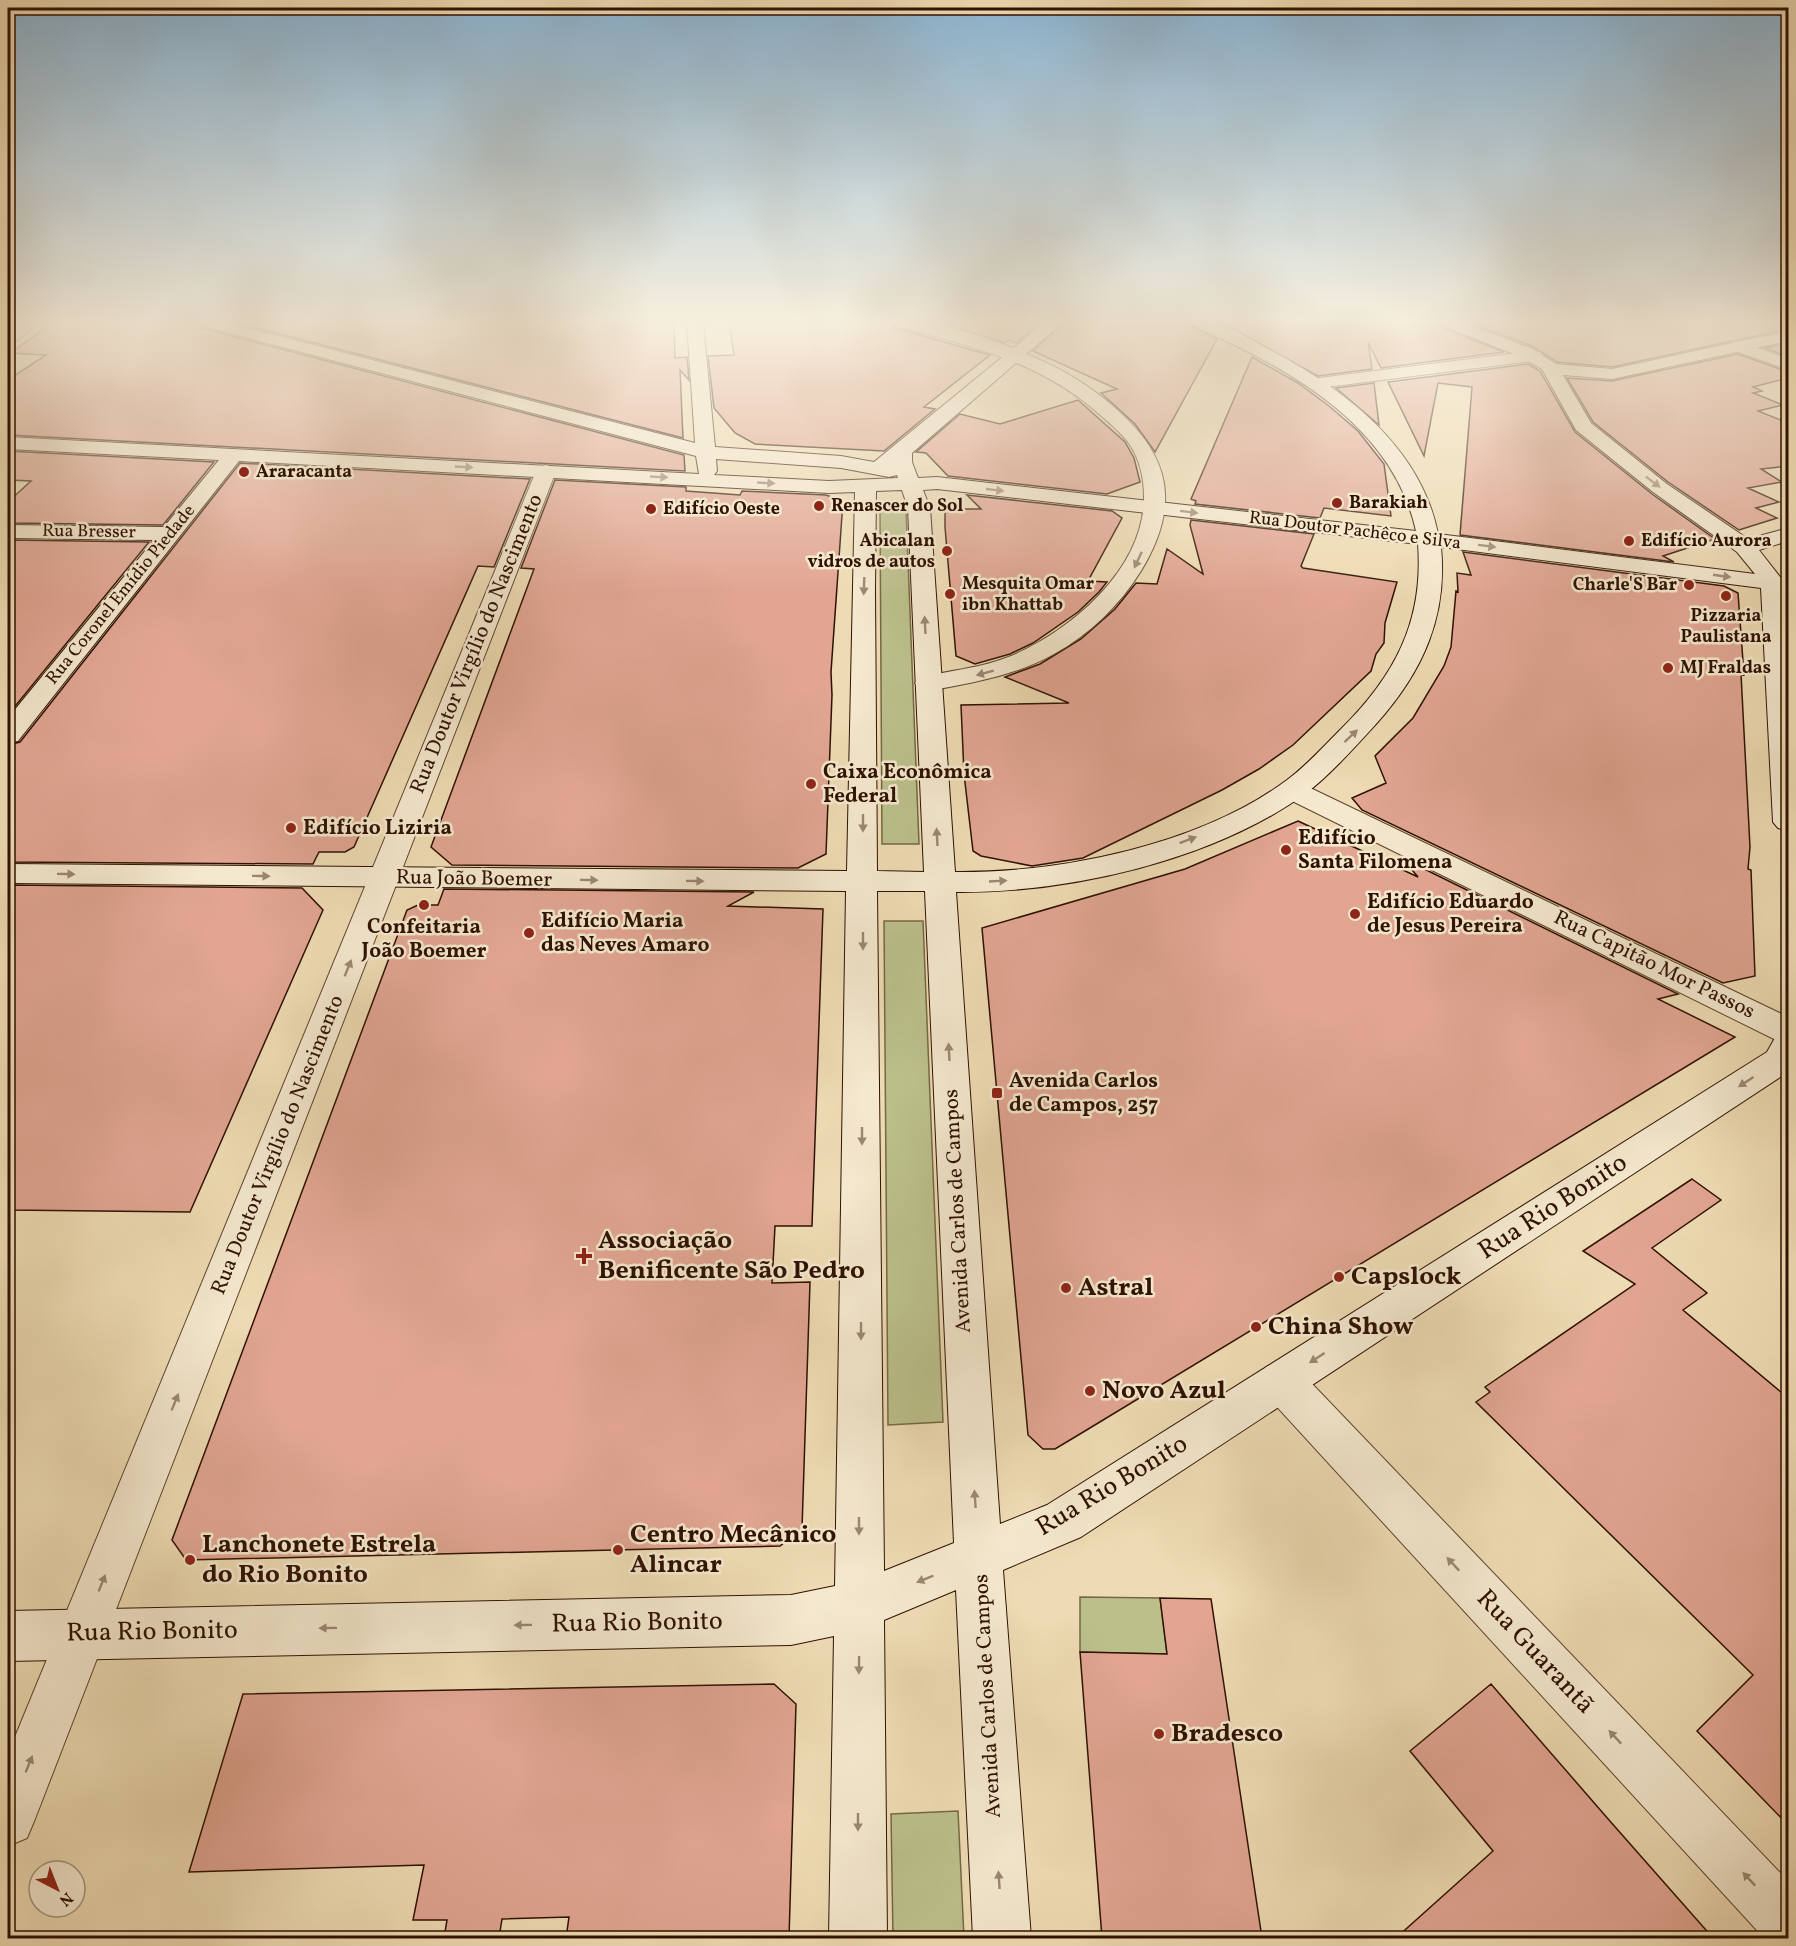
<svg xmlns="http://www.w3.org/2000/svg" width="1796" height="1946" font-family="Vollkorn,serif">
	<rect width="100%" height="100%" fill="#eedbb3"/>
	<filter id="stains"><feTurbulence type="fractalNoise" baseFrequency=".00333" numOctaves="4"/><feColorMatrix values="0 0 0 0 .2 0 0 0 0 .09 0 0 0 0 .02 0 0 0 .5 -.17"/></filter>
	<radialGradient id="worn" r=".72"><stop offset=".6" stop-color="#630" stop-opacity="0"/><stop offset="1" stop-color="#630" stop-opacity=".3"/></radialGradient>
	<!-- green -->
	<path fill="#bbc08b" stroke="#756846" stroke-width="1.5" d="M880,509h26l13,335h-37z
		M884,921h39l20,501 -55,3z
		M1080,1597l80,1 7,56 -87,-2z
		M958,1811l6,127h-71l-2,-124z"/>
	<!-- building -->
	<path fill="#e1a592" stroke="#2f1102" stroke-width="1.5" d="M53,323h146l3,5 482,127 1,16 -677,-36v-55l38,-25 -36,-2z
		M237,323h437l1,35 12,-1 2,23 -9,-10 3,68z
		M729,323h163l3,5 95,27 -66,52 11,2 -51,42 -129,-7 -20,-11 -21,-25 -6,-52 26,-1z
		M941,323h99l-24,20 -7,-3 -4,3z
		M1064,323h126l3,5 24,11 -62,113 -20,-28 -34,-31 16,-4 -84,-38z
		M1222,323h217l3,5 62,24 -123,16 -13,-26 4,27 -54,7z
		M1471,323h317v6l-176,38 -55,-5 -25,-16z
		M1788,343v14l-23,-9z
		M1738,354l50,18v6l-35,9 9,4 -9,2 30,12 -25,6 30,12v43l-27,3 21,13 -34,6 31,14 -23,6 21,10 -38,12 -71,-48 -75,-60 -26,-44 45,3z
		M1252,357l46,26 31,23 29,25 26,33 7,52 -67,-8 -4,10 -125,-14 1,-3 -5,-2z
		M1528,364l12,7 35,61 77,62 63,45 -52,17 11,6 -214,-27 12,-148 -34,-4 -14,73 -36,-74z
		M1374,383l5,42 -43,-37z
		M1078,400l47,42 9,16 6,24 -33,12 -159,-18 -22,-23 -10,-1 44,-38 40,10z
		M8,451l206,11 -51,63 -155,-2v-21l23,-21 -23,-1z
		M240,463l290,16 -36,88 -16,-1 -124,281 -9,5h-26l-6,12 -305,-2v-117l12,-3z
		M555,480l131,7v4l54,4 2,-4 84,4 17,6 -12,171 1,23 -6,159 -28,14 -346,-3 -21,-18 103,-278 -13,-1z
		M967,495l145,16 10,7 -34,63 19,1 -8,10 -21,20 -45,31 -23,11 -35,10 -19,-8 -11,-129v-18h36z
		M1191,520l123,14 -13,32 2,2 94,14 -12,41 -1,20 -8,11 -5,17 -78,74 -34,24 -37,21 -139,68 -51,8 -51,-10 -8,-5 -9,-77 -3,-69 108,-2 -64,-26 35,-13 41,-25 34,-30 21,-26 21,1 10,-35 36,25 -13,-49z
		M8,540l141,2 -141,173z
		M1463,552l261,34 14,7 6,82 -3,-1 9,173 -2,22 3,1 4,106 -32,7 -361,-173 -10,-12 34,-15 -11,-27 38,-38 31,-52 7,-19 5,-56 2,1 -1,-19 14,2z
		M1298,821l120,56 -16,-19 276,136 -20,5 77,38 -655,397 -25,15h-12l-15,-14 -46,-507 203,-59z
		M8,885l294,3 21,22 -133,302 -182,-2z
		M444,889l310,3 -26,14 95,3 -11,317h-37l-3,57 38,-1 -8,247 -22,17 -594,14 -14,-20 235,-630 11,-5h20z
		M1692,1179l29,21 -69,48 55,45 -24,17 105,88v427l-91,-94 56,-56 -277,-273 14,-10 -5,-5 150,-103 -52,-33z
		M1160,1598l51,1 51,339h-160l-22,-286 87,2z
		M774,1684l22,20 -7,234h-223l3,-21 -67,2 -3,19h-55l3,-18h-34l11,-55 -235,7 54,-178z
		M1491,1684l118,136 104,118h-317l97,-87 -83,-100z"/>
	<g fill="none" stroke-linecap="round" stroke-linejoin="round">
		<defs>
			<path id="street" d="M894,323c10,0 21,-1 32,0 35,4 79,21 112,36 28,12 53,28 76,48 57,49 67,98 27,164 -22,35 -51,63 -87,83 -39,22 -83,29 -126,37l-9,-3 -4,-5 4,-5c31,-8 63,-10 92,-22 61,-26 133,-87 133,-159 0,-18 -4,-37 -14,-52 -8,-12 -21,-22 -32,-32 -58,-51 -129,-68 -202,-87z
				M1739,341l49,18v11l-55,-20 -2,-4 2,-4z
				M1534,351l6,1 3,4 -3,4 -221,28 -6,-1 -3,-4 3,-4 6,-1z
				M546,465l7,2 3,4 -521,1348 -8,19 -19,8v-92l528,-1283 3,-4z
				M1292,782l10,2 486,233v26l-12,-3 -494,-244 -4,-6 4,-6z
				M1281,1362l15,5 492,514v57h-24l-498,-543 -7,-14 7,-14z"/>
			<path id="secondary" d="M19,323h19l-24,20 -6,1v-12z
				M201,323h27l467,120 -8,-120h16l12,124 126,9 33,6 170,-139h18l-150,130v9l6,16 19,-1 479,54c-24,-108 -129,-163 -222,-205l-2,-3c7,0 16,-1 23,0 18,5 37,17 53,26 75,39 153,97 170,185l317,40 -18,-22 -84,-60 -77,-62 -34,-61 -23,-13 -76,-30 -2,-3h23l67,25 25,16 56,5 176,-38v10l-176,38 -49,-4 28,48 76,61 81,55 40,-11v13l-29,9 21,27 8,1v14l-4,-1 4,55v185l-10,-3 -5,-6 -12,-234 -320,-41c7,70 -19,126 -65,177 -21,23 -47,52 -71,70 -94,67 -236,99 -349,98l44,632 47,-19 720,-453 9,-16 12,-3v39l-707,465 -78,33 28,368h-58l-17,-348 -72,30 3,318h-58l5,-302 -43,9 -783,16v-50l783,-16 44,-9 11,-695 -838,-8v-19l839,7 8,-379 -26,1 -590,-32 -221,280 -10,2v-25l146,-178 -146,-2v-13l156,2 55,-67 -211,-11v-12l691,37 -3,-18 -493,-130zM716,459l125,9 48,9 8,-2 1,3 -69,3 -115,-6 3,-4zM937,489l481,55c6,78 -24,133 -78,186 -17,17 -34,36 -53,50 -87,65 -226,93 -332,92l-25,-364 -7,-18zM902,490l6,18 16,364 -47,-1 -2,-280 1,-100zM877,891h48l29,652 -70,28z"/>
		</defs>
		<!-- street casing -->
		<use href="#street" stroke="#5f442e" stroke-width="2"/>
		<!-- secondary casing -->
		<use href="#secondary" stroke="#2f1102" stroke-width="2"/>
		<!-- street -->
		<use href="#street" fill="#f4e8ce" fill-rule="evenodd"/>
		<!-- secondary -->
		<use href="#secondary" fill="#f4e8ce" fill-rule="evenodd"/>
	</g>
	<!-- one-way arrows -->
	<defs><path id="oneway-solid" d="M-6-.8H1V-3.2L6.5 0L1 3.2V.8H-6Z" transform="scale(1.5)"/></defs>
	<g fill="#9b8772">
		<use href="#oneway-solid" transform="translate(464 467) rotate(3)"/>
		<use href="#oneway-solid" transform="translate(659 477) rotate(3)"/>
		<use href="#oneway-solid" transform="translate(1653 482) rotate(37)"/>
		<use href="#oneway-solid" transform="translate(766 483) rotate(3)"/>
		<use href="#oneway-solid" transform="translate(995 490) rotate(6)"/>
		<use href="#oneway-solid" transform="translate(1189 512) rotate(7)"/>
		<use href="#oneway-solid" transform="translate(1487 546) rotate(7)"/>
		<use href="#oneway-solid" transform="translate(1138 560) rotate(115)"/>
		<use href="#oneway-solid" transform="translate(1722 576) rotate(8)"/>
		<use href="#oneway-solid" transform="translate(864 586) rotate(92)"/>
		<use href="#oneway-solid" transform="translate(925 625) rotate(-93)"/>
		<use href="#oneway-solid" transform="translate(985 673) rotate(165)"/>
		<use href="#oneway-solid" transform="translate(1351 736) rotate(-43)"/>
		<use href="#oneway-solid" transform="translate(863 823) rotate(90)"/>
		<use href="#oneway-solid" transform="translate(937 837) rotate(-93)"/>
		<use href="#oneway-solid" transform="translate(1188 840) rotate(-21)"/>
		<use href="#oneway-solid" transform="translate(66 874) rotate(1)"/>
		<use href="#oneway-solid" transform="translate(261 876) rotate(1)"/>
		<use href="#oneway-solid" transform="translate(589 880) rotate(1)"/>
		<use href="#oneway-solid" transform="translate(695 881) rotate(1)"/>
		<use href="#oneway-solid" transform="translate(998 881) rotate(-3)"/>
		<use href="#oneway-solid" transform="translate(863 941) rotate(90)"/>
		<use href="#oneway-solid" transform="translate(348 968) rotate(-68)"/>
		<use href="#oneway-solid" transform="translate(949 1052) rotate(-93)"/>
		<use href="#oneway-solid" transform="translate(1746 1082) rotate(147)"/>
		<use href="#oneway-solid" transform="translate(862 1136) rotate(90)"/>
		<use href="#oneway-solid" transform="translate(861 1331) rotate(90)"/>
		<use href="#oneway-solid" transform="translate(1317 1358) rotate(147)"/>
		<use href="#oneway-solid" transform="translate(175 1402) rotate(-68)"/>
		<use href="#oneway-solid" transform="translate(975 1499) rotate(-94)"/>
		<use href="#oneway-solid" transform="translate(859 1526) rotate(90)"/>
		<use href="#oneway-solid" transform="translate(1453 1564) rotate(-133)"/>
		<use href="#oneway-solid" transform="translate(925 1579) rotate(158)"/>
		<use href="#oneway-solid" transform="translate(102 1583) rotate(-68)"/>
		<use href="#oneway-solid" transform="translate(523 1625) rotate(179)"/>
		<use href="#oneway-solid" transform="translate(328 1628) rotate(179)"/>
		<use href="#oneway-solid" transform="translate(859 1665) rotate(91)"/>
		<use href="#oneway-solid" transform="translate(1615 1737) rotate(-133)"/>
		<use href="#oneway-solid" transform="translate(29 1764) rotate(-68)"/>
		<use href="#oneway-solid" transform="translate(858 1822) rotate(90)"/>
		<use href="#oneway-solid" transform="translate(1749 1879) rotate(-133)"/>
		<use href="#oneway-solid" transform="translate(999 1880) rotate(-94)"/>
	</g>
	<!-- sky -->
	<linearGradient id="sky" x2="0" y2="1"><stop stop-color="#8bb6d5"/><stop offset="0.54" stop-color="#f7efdd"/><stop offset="1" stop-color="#f7efdd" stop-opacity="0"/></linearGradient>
	<rect width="1796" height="595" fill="url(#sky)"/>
	<!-- markers -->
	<g fill="#8f2418" stroke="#f4e8ce" stroke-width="2">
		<circle cx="244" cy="472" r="6"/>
		<circle cx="1337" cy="503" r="6"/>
		<circle cx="819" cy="506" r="6"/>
		<circle cx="651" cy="509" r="6"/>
		<circle cx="1629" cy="541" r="6"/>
		<circle cx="947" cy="551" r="6"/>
		<circle cx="1689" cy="585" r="6"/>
		<circle cx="950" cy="594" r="6"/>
		<circle cx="1726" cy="596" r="6"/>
		<circle cx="1668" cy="668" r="6"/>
		<circle cx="811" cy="784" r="6"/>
		<circle cx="291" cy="828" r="6"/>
		<circle cx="1286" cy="850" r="6"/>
		<circle cx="424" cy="905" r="6"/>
		<circle cx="1355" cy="914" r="6"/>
		<circle cx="529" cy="933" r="6"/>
		<rect x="991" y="1087" width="12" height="12" rx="3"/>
		<path d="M581 1247h6v6h6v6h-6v6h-6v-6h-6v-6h6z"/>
		<circle cx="1339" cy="1277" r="6"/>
		<circle cx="1066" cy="1288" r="6"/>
		<circle cx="1256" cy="1327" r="6"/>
		<circle cx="1090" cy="1391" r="6"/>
		<circle cx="618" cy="1550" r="6"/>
		<circle cx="190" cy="1560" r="6"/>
		<circle cx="1159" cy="1734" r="6"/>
	</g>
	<g text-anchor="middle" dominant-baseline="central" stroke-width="5" stroke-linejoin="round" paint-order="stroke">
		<!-- far-poi labels -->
		<g font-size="18" font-weight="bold" fill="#2f1102" stroke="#f4e8ce" text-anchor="start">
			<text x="256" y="472">Araracanta</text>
			<text x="1349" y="503">Barakiah</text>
			<text x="831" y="506">Renascer do Sol</text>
			<text x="663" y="509">Edifício Oeste</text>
			<text x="935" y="541" text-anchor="end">Abicalan<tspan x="935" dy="21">vidros de autos</tspan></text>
			<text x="1641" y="541">Edifício Aurora</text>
			<text x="962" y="584">Mesquita Omar<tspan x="962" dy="21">ibn Khattab</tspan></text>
			<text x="1677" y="585" text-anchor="end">Charle'S Bar</text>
			<text x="1726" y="616" text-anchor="middle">Pizzaria<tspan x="1726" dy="21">Paulistana</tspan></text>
			<text x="1680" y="668">MJ Fraldas</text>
		</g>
		<!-- far-street labels -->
		<g font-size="18" fill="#2f1102" stroke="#f4e8ce">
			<text transform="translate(1355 531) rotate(7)">Rua Doutor Pachêco e Silva</text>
			<text transform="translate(89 532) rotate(1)">Rua Bresser</text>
			<text transform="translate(121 595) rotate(-51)">Rua Coronel Emídio Piedade</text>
		</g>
		<!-- street labels -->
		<g font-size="21" fill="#2f1102" stroke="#f4e8ce">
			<text transform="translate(477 644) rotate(-68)">Rua Doutor Virgílio do Nascimento</text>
			<text transform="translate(474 879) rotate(1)">Rua João Boemer</text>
			<text transform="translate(1654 965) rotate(26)">Rua Capitão Mor Passos</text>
			<text transform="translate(278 1145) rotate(-68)">Rua Doutor Virgílio do Nascimento</text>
			<text transform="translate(958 1211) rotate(-93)">Avenida Carlos de Campos</text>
			<text transform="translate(988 1696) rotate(-93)">Avenida Carlos de Campos</text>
		</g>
		<!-- poi labels -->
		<g font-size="21" font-weight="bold" fill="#2f1102" stroke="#f4e8ce" text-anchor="start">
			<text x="823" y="772">Caixa Econômica<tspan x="823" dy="24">Federal</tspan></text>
			<text x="303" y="828">Edifício Liziria</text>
			<text x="1298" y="838">Edifício<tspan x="1298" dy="24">Santa Filomena</tspan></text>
			<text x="1367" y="902">Edifício Eduardo<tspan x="1367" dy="24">de Jesus Pereira</tspan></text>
			<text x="541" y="921">Edifício Maria<tspan x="541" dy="24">das Neves Amaro</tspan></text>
			<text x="424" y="927" text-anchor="middle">Confeitaria<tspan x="424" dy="24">João Boemer</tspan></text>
			<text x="1009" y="1081">Avenida Carlos<tspan x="1009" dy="24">de Campos, 257</tspan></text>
		</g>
		<!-- near-street labels -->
		<g font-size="26" fill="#2f1102" stroke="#f4e8ce">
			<text transform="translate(1553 1207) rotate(-33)">Rua Rio Bonito</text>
			<text transform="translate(1112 1486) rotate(-31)">Rua Rio Bonito</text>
			<text transform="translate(637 1623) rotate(-1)">Rua Rio Bonito</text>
			<text transform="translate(152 1632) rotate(-1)">Rua Rio Bonito</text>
			<text transform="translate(1535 1652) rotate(47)">Rua Guarantã</text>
		</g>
		<!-- near-poi labels -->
		<g font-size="26" font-weight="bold" fill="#2f1102" stroke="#f4e8ce" text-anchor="start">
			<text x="598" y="1241">Associação<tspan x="598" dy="30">Benificente São Pedro</tspan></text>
			<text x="1351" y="1277">Capslock</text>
			<text x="1078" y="1288">Astral</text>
			<text x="1268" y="1327">China Show</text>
			<text x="1102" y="1391">Novo Azul</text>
			<text x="630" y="1535">Centro Mecânico<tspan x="630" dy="30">Alincar</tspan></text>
			<text x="202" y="1545">Lanchonete Estrela<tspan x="202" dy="30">do Rio Bonito</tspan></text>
			<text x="1171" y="1734">Bradesco</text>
		</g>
	</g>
	<!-- margin -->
	<rect width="1796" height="1946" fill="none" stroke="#eedbb3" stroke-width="30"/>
	<rect x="9" y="9" width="1778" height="1928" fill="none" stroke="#2f1102" stroke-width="3"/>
	<rect x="15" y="15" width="1766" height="1916" fill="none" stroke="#2f1102" stroke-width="1.5"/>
	<!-- north arrow -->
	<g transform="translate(57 1889) rotate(138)"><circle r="28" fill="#f4e8ce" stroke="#a5927c" stroke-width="1.5"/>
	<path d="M0-4.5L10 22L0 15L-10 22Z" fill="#8f2418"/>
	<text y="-9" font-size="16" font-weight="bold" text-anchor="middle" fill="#2f1102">N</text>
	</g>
	<rect width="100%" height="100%" filter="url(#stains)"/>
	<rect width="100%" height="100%" fill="url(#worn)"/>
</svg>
